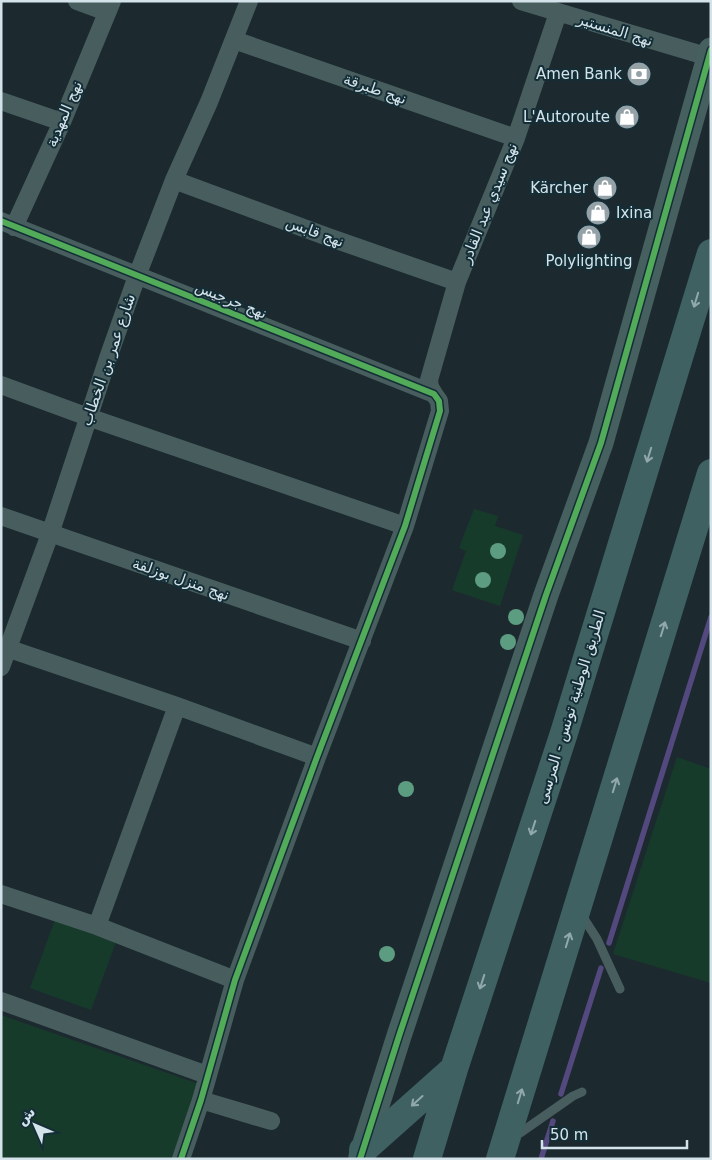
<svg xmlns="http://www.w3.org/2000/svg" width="712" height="1160" font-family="'DejaVu Sans',Cairo,sans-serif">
	<rect width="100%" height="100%" fill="#1c2a30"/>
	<!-- green -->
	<path fill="#173b2b" d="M474,509l24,7 -3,10 28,9 -23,71 -48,-16 14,-39 -7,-3z
		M677,757l34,12v214l-98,-29z
		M56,917l61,22 -26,71 -61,-22z
		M1,1015l198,69 -27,75h-171z"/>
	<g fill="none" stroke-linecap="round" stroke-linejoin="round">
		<!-- stream -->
		<path stroke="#54497f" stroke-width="5.5" d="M609,943l102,-326
			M561,1094l40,-126
			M541,1159l12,-38"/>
		<!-- lane -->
		<path stroke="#485e5e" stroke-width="9" d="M581,914l16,25 23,50
			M512,1132l8,1 53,-37 9,-4"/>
		<!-- street -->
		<path stroke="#485e5e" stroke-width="18" d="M77,1l30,11
			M521,1l188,56
			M234,40l282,98
			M1,101l61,21
			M174,180l154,57 129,45
			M1,221l433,173 5,7 1,10 -35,115 -88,231 -82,223 -34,120 -20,59
			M14,227l48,-105 50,-121
			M1,385l87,32 317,109
			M434,394l-4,-7 -1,-7 28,-98 59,-144 42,-125
			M1,516l361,125
			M1,646l176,60 140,51
			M1,667l49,-133 58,-176 29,-82 37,-96 35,-78 40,-101
			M1,894l96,32 138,54
			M97,926l80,-220
			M1,1001l206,74
			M201,1100l70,21"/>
		<!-- secondary -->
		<path stroke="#466060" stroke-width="25" d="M361,1156l38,-120 147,-441 55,-152 110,-393"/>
		<!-- highway -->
		<path stroke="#3f6162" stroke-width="28" d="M363,1150l91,-81
			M427,1159l27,-90 110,-336 147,-480
			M500,1159l211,-686"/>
		<defs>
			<path id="cycleway" d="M1,221l433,173 5,7 1,10 -35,115 -88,231 -82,223 -34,120 -20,59
				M360,1159l39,-123 147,-441 55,-152 110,-393"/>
		</defs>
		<!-- cycleway casing -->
		<use href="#cycleway" stroke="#142e38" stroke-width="9"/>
		<!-- cycleway -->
		<use href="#cycleway" stroke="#51ab58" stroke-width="6"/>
	</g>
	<!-- trees -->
	<g fill="#5c9c80">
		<circle cx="498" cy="551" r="8"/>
		<circle cx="483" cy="580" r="8"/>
		<circle cx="516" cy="617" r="8"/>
		<circle cx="508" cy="642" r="8"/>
		<circle cx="406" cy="789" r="8"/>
		<circle cx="387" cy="954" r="8"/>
	</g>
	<!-- one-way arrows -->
	<defs><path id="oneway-shaft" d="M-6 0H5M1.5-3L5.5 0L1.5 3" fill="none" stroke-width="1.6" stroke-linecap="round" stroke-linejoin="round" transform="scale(1.25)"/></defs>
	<g stroke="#91a8ac">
		<use href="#oneway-shaft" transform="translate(696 300) rotate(107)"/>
		<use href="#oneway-shaft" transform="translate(649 455) rotate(107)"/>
		<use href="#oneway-shaft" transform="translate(663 629) rotate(-73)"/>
		<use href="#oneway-shaft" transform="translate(615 785) rotate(-73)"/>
		<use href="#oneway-shaft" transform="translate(533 828) rotate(108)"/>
		<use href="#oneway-shaft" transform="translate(568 940) rotate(-73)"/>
		<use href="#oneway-shaft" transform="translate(482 982) rotate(108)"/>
		<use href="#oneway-shaft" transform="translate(520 1096) rotate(-73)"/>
		<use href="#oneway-shaft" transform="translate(417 1101) rotate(138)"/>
	</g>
	<!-- icons -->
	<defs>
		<symbol id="bank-disc" viewBox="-11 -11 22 22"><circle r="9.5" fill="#94a2a8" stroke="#142e38"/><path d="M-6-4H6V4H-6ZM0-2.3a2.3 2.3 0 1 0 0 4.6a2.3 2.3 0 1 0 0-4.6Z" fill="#fff"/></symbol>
		<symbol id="shop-disc" viewBox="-11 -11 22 22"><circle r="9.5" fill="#94a2a8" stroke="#142e38"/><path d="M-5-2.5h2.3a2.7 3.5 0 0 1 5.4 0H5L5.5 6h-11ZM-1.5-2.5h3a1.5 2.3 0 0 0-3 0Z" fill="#fff"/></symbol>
	</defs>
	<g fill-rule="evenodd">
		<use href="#bank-disc" x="625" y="60" width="28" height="28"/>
		<use href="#shop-disc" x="613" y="103" width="28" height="28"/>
		<use href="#shop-disc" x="591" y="174" width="28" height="28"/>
		<use href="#shop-disc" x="584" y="199" width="28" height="28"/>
		<use href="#shop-disc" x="575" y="223" width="28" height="28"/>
	</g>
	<g text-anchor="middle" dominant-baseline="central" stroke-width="4" stroke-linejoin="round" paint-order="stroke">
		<!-- street labels -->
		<g font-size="15" fill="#d4e3e9" stroke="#142e38">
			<text transform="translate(615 30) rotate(17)">نهج المنستير</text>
			<text transform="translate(375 89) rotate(19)">نهج طبرقة</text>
			<text transform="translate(64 114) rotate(-67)">نهج المهدية</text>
			<text transform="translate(489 203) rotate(-68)">نهج سيدي عبد القادر</text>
			<text transform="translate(315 232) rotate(20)">نهج قابس</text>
			<text transform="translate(231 300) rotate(22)">نهج جرجيس</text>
			<text transform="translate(108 360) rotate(-71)">شارع عمر بن الخطاب</text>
			<text transform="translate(181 579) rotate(19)">نهج منزل بوزلفة</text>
			<text transform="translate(571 707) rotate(-73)">الطريق الوطنية تونس - المرسى</text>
		</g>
		<!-- poi labels -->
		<g font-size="15" fill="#d4e3e9" stroke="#142e38" text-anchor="end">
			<text x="622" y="74">Amen Bank</text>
			<text x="610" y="117">L'Autoroute</text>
			<text x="588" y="188">Kärcher</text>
			<text x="616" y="213" text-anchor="start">Ixina</text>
			<text x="589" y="261" text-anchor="middle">Polylighting</text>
		</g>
	</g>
	<!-- border -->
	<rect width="712" height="1160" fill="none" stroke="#d4e3e9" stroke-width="5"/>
	<!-- north arrow -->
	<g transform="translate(35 1125) rotate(315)" stroke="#142e38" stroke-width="4" paint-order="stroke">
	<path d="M0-4L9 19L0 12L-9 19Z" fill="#d4e3e9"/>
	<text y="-8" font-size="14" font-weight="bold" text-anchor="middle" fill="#d4e3e9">ش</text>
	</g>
	<!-- scale -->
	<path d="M542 1140v8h145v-8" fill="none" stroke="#d4e3e9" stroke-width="2.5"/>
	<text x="550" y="1140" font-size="15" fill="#d4e3e9" stroke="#142e38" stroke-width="4" paint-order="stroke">50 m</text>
</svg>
